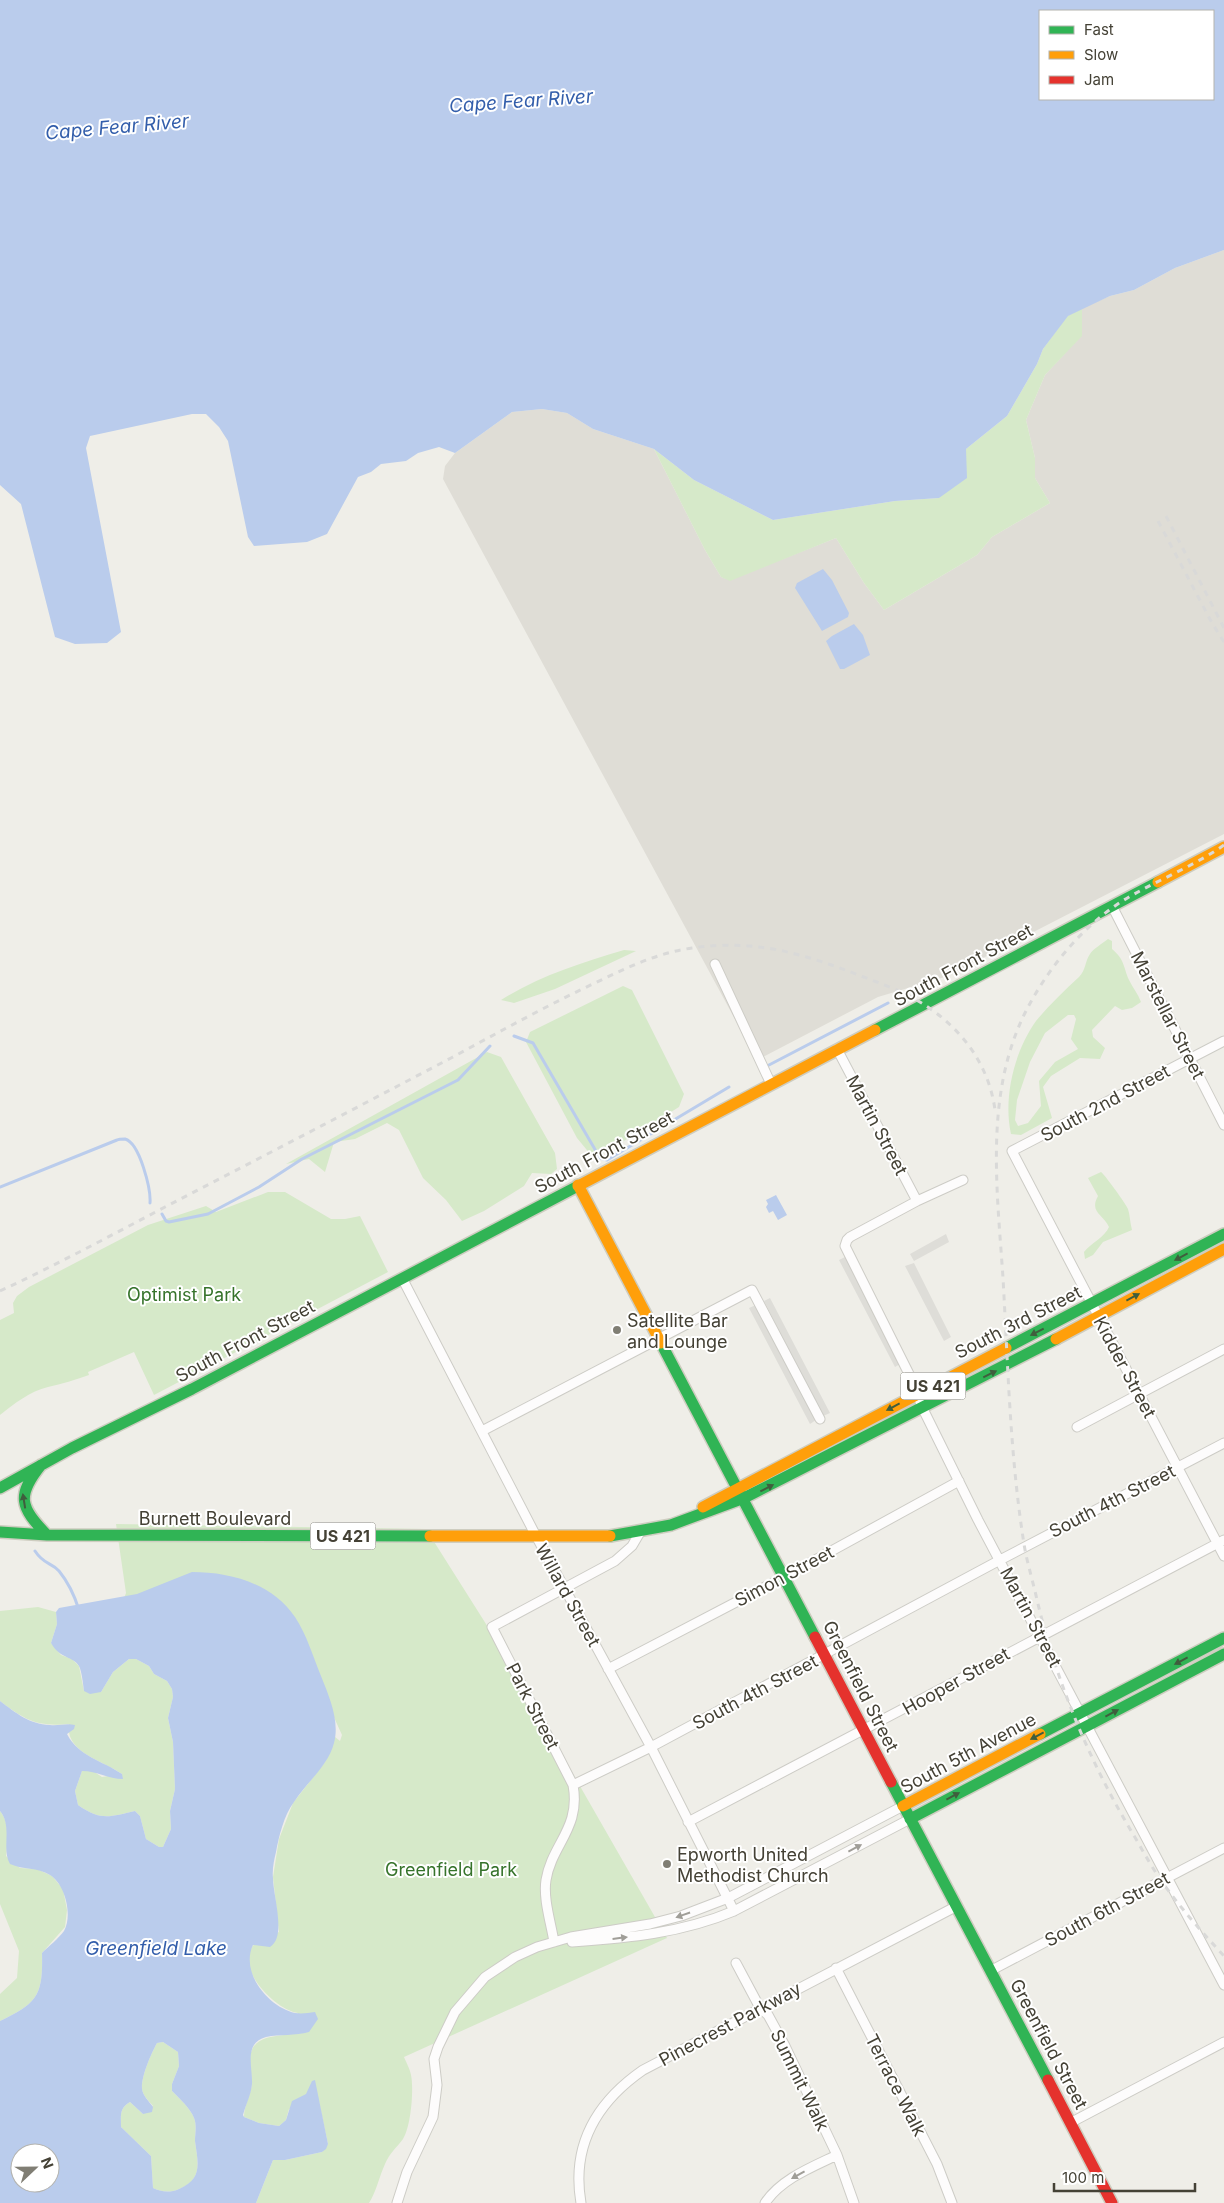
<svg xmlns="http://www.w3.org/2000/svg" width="1224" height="2203" font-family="Inter,sans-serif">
	<rect width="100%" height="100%" fill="#efeee8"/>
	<!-- industrial -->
	<path fill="#dfddd6" d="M1224,250v584l-276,142 -70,21 -121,63 -314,-581 2,-13 10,-13 57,-41 30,-3 25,4 26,16 61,20 51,101 16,27 9,3 106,-42 28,45 20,27 93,-55 15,-18 58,-34 -15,-25v-20l-9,-38 19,-45 36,-39 1,-28 28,-12 24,-6 41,-22z"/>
	<!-- green -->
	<path fill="#d6e9c9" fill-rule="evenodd" d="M1082,308v28l-37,39 -19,45 9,38v20l15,25 -58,34 -15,18 -93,55 -20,-27 -28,-45 -106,43 -9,-4 -16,-27 -51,-101 40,31 79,40 122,-19 44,-3 27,-49 41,-33 30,-52 6,-15 24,-33z
		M1108,939l4,2v8c13,11 11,17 17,31 4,8 9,14 12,22l-9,6 -10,2 -7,-4 -23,24 1,7 12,11 -5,11 -20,-1 -29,18 -8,11 9,31 -31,17 -10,-1c-8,-36 3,-82 25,-113 13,-16 28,-30 43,-44 7,-7 6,-16 11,-23 4,-6 12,-10 18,-15zM1068,1015h6l2,4 -5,20 7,10 -23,13 -16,19 2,25 -13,17 -10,3 -3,-6 2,-20 13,-38 15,-29z
		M624,950l12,1 -81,38 -41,14 -13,-3c38,-24 80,-37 123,-50z
		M623,986l9,4 52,104 -5,13 -73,45 -15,3 -14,-17 -51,-96 4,-10z
		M487,1052l14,5 54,96 2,16 -6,5 -19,-1 -8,13 -40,25 -22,10 -16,-21 -23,-22 -24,-48 -12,-7 -32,16 -21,3 -9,30 -16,-13 -23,5z
		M1101,1172c4,3 25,32 27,37 2,6 2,14 4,21l-29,12 -10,13 -8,4 -1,-7c7,-9 21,-15 25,-25 -6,-13 -20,-15 -11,-31l-10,-18z
		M268,1192h17l46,27h14l15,-3 28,56 -234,123 -20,-43 -46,20 1,3c-14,5 -27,9 -41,12 -18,4 -34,17 -48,28v-95l14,-7 -1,-10 4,-7 12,-9 119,-62 58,-19 10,6z
		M116,1524l310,5 72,114 169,295 -263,119c2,5 6,12 7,18 3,14 0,52 -8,64 -6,8 -14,15 -18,25 -6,13 -8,26 -16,39h-113l17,-43h12l37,-8 6,-8 -9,-42 -30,7 -3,11 -7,6 -20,-3 -15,-6c0,-12 7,-22 8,-34 0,-7 -2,-13 -2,-20 -1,-23 15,-26 34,-28l14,-22c-22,-3 -62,-43 -46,-66 4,-6 19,-11 27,-15l-6,-55 6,-38 14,-36 32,-41 10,-25 5,4 2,-6 -34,-75 -195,-34 13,-33z
		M38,1607l18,5 1,12 -6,19 10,12 11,4 7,7 5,25 17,1 12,-20 16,-13h7l13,7 5,8 13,7 5,8 1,8 -5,21 5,24 2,47 -5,22 1,18 -8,18h-4l-13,-8 -6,-23 -5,-5c-26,6 -34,10 -57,-6l-3,-14 7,-20h11l9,6 20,-3c-19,-14 -57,-21 -53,-50 -32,3 -44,-4 -69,-23v-90z
		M0,1811c10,12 8,31 6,45l14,12 17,1 15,7 11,13 4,21 -2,17 -23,26c1,42 -4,50 -42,68v-27l17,-16 2,-27 -19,-47z
		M163,2042l15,10 1,14 -7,18v7c8,8 18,17 22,27 3,7 1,16 1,23 3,22 8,39 -16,48 -9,4 -18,3 -26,-1l-2,-32 -30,-29c0,-11 -2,-19 9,-25l13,12 10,-8c-4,-5 -10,-10 -11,-17 -1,-12 9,-35 15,-46z"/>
	<!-- parking -->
	<path fill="#deddd8" d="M946,1234l3,8 -35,19 -4,-7z
		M845,1257l55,107 -5,3 -56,-107z
		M914,1263l37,74 -7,4 -39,-75z
		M770,1298l60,115 -7,3 -59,-115z
		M756,1305l60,115 -6,4 -61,-116z"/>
	<!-- water -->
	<path fill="#baccec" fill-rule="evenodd" d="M0,0h1224v250l-49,18 -41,22 -24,6 -42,20 -25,33 -6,15 -30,52 -41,33 1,29 -28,20 -44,3 -122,19 -79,-40 -40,-31 -61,-20 -26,-16 -25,-4 -30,3 -57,41 -16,-6 -21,6 -12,8 -25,3 -10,8 -13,5 -31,57 -20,8 -53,4 -6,-9 -20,-96 -9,-14 -13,-13h-14l-102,22 -4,12 35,184 -14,11 -32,1 -20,-7 -34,-133 -21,-19zM1213,11v88h-173v-88z
		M823,569l9,11 17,33 -1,4 -26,14 -27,-43 2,-5z
		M854,624l9,11 7,20 -26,14h-4l-14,-28 6,-5z
		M776,1195l11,20 -9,5 -5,-9 -4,2 -3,-6 2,-3 -2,-4z
		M192,1572c38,0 80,11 103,45 12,18 18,40 26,59 8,20 19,45 13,67 -6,23 -27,39 -40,59 -10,13 -15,34 -18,50 -2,8 -4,18 -3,26 0,18 14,59 -3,69l-17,-2c-13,27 15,62 42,68 7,1 13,0 20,-1l3,7 -9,13c-14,4 -29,2 -43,5 -23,6 -13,31 -14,47 -1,11 -6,20 -9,31l1,2 15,6 20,3 7,-6 6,-19 14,-7 6,-13 3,-1 13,64 -2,5 -4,3 -37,8h-12l-17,43h-256v-182c38,-18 43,-26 42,-68 7,-7 16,-14 22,-22 9,-16 1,-47 -14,-56 -13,-8 -27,-5 -40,-11 -9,-16 3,-37 -10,-53v-110c16,12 29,23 50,24 9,1 16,-2 25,0l-1,4 -7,5c11,22 36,27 55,40l1,5c-15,0 -26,-8 -41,-8l-7,20 3,14c23,16 31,12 57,6l5,5 6,23 13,8h4l8,-18 -1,-18 5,-22 -2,-47 -5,-24 5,-21 -1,-8 -5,-8 -13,-7 -5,-8 -13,-7h-7l-16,13 -12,20 -11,2 -6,-3c-1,-7 -2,-19 -5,-25 -6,-10 -19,-7 -28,-23l6,-19 -1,-12 3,-4 78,-14zM163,2042l15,10 1,14 -7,18v7c8,8 18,17 22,27 3,7 1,16 1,23 3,22 8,38 -16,48 -9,4 -18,3 -26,-1l-2,-32 -30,-29c0,-11 -2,-19 9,-25l13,12 9,-2 1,-5c-4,-6 -10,-11 -11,-18 -1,-12 9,-35 15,-46zM20,2153h30v30h-30z"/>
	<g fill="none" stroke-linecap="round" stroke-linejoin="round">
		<!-- stream -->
		<path stroke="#baccec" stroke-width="3" d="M514,1036l19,7 67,115 7,2 122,-73
			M769,1065l119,-62
			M0,1187l117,-47c2,-1 6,-1 8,-1 15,4 26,51 25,64
			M162,1214l4,7 3,1 39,-8 51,-27 43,-28 156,-79 32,-34
			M35,1551c9,14 16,11 24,20 9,11 16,26 20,39"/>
		<defs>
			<path id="street" d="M1112,906l112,219
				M715,964l56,120
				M1224,1041l-212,110 212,405
				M837,1049l80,152
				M963,1180l-46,21 -67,36 -3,3 -2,6 67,134 10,27 56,113 246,465
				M402,1278l134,258 115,211 83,164
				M1077,1427l147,-78
				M482,1431l270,-141 68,129
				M608,1669l176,-92 175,-96
				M573,1785l78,-38 349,-187 224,-117
				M688,1822l536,-282
				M554,1942c-3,-19 -11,-43 -8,-62 6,-36 35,-52 27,-95l-81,-158 123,-66 17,-15 7,-12
				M572,1942c56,-4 110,-9 162,-31l176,-92
				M736,1963l24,45 8,7 17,31 52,109 17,48
				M836,1968l101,196 15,39
				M990,1971l234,-123
				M1070,2123l154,-81
				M397,2203l10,-31 26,-55 4,-32 -3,-26 4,-12 17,-35 30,-35 30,-20 22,-10 34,-10 79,-13 31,-8 47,-18 175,-92
				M581,2203c-10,-58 16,-101 62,-133l314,-164
				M765,2203c16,-24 47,-36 72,-48"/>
			<path id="fast" d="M875,1030l283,-148
				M661,1343l154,294
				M1006,1348l218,-114
				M41,1465c-25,31 -21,42 6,70
				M0,1488l72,-40 120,-59 386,-203
				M0,1532l47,3 383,1
				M610,1536l61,-11 73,-27 312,-159
				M1040,1734l184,-96
				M891,1782l157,298
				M910,1819l314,-165"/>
			<path id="slow" d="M1158,882l66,-35
				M578,1185l83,158
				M578,1186l297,-156
				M1056,1339l168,-90
				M703,1507l303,-159
				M430,1536h180
				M903,1806l137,-72"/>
			<path id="jam" d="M815,1637l76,145
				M1048,2080l64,123"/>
		</defs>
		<!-- street casing -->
		<use href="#street" stroke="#cdccc6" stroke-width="11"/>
		<!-- fast casing -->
		<use href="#fast" stroke="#cecdc0" stroke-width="14"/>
		<!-- slow casing -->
		<use href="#slow" stroke="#cecdc0" stroke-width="14"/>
		<!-- jam casing -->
		<use href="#jam" stroke="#cecdc0" stroke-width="14"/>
		<!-- street -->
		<use href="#street" stroke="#fdfcfc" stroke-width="9"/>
		<!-- fast -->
		<use href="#fast" stroke="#30b455" stroke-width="11"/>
		<!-- slow -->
		<use href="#slow" stroke="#ff9f0a" stroke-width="11"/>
		<!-- jam -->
		<use href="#jam" stroke="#e5322d" stroke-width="11"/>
		<!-- rail -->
		<path stroke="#d9d9d8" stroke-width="3" stroke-dasharray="6 6" stroke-linecap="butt" d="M1166,516l58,112
			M1158,521l54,102 12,19
			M1224,845c-30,21 -64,34 -95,52 -43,25 -79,68 -102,112 -43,83 -30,179 -24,269 5,88 7,178 21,266 3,19 9,37 13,56 20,83 52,161 96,234 10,17 19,34 30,49 18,26 40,50 61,73
			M0,1291c56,-26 110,-55 165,-84 95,-49 191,-99 286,-149 48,-26 95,-52 144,-75 31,-15 62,-30 97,-35 74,-11 128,12 195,38 55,21 100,64 108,124"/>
	</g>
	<!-- one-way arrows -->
	<defs><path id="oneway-solid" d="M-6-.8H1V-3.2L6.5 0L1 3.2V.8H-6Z" transform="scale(1.25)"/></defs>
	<g fill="#3f5e3d">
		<use href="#oneway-solid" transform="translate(1181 1257) rotate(152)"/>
		<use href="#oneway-solid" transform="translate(1133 1297) rotate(-28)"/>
		<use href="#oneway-solid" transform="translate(1037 1332) rotate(153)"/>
		<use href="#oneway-solid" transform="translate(990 1374) rotate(-26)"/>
		<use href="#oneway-solid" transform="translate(893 1407) rotate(152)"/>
		<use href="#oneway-solid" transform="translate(767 1488) rotate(-27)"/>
		<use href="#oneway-solid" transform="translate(24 1501) rotate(-99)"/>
		<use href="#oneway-solid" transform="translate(1181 1661) rotate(152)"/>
		<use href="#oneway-solid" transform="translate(1112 1713) rotate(-28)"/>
		<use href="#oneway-solid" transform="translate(1037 1736) rotate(152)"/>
		<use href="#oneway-solid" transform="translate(953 1796) rotate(-28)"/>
	</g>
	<g fill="#a09e98">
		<use href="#oneway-solid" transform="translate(855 1848) rotate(-28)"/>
		<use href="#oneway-solid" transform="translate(683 1915) rotate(161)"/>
		<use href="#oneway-solid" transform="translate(620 1938) rotate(-7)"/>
		<use href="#oneway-solid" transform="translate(798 2175) rotate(151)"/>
	</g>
	<!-- markers -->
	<g fill="#807e74" stroke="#fff" stroke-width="2">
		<circle cx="617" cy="1330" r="5"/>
		<circle cx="667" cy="1864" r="5"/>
	</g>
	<g text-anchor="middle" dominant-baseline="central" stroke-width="4" stroke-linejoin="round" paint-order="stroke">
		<!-- shield labels -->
		<g fill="#fff" stroke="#7c7a72" stroke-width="1">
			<rect x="900.5" y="1372.5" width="65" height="27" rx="4"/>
			<rect x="310.5" y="1522.5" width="65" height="27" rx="4"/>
		</g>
		<g font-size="16" font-weight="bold" fill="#444135">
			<text x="933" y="1386">US 421</text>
			<text x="343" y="1536">US 421</text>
		</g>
		<!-- street labels -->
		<g font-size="18" fill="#444135" stroke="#fff">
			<text transform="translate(963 965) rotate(-28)">South Front Street</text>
			<text transform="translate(1168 1015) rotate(63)">Marstellar Street</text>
			<text transform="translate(1105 1103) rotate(-28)">South 2nd Street</text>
			<text transform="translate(877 1125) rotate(62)">Martin Street</text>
			<text transform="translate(604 1152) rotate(-28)">South Front Street</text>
			<text transform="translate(1018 1322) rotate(-27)">South 3rd Street</text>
			<text transform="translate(245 1341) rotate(-28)">South Front Street</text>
			<text transform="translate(1125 1367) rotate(62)">Kidder Street</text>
			<text transform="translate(1112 1501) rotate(-27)">South 4th Street</text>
			<text x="215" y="1518">Burnett Boulevard</text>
			<text transform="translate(784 1576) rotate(-28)">Simon Street</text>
			<text transform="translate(568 1595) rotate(61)">Willard Street</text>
			<text transform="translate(1031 1617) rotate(62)">Martin Street</text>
			<text transform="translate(956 1681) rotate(-29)">Hooper Street</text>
			<text transform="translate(861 1686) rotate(63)">Greenfield Street</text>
			<text transform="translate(755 1692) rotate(-28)">South 4th Street</text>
			<text transform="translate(533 1706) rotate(63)">Park Street</text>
			<text transform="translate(968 1753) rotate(-28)">South 5th Avenue</text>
			<text transform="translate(1107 1909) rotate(-28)">South 6th Street</text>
			<text transform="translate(730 2024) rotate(-28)">Pinecrest Parkway</text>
			<text transform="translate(1049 2044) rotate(62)">Greenfield Street</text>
			<text transform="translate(800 2080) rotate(64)">Summit Walk</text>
			<text transform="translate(896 2085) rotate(63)">Terrace Walk</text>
		</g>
		<!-- park labels -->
		<g font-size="18" fill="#36732b" stroke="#fff">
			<text x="184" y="1294">Optimist Park</text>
			<text x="451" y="1869">Greenfield Park</text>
		</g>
		<!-- poi labels -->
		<g font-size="18" fill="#444135" stroke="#fff" text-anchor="start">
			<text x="627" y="1320">Satellite Bar<tspan x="627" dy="21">and Lounge</tspan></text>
			<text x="677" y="1854">Epworth United<tspan x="677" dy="21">Methodist Church</tspan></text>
		</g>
		<!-- water labels -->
		<g font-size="19" font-style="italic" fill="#335eab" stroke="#fff">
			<text transform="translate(521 101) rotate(-4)">Cape Fear River</text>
			<text transform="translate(117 127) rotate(-5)">Cape Fear River</text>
			<text x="156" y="1948">Greenfield Lake</text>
		</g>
	</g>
	<!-- legend -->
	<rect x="1039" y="10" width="175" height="90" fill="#ffffff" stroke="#b4b3ae"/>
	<rect x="1049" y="26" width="25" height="8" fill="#30b455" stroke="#b4b3ae"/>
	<text x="1084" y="35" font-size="15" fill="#444135">Fast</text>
	<rect x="1049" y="51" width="25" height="8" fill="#ff9f0a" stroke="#b4b3ae"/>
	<text x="1084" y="60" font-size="15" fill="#444135">Slow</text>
	<rect x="1049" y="76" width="25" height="8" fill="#e5322d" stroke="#b4b3ae"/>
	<text x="1084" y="85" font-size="15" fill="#444135">Jam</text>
	<!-- north arrow -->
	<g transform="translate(35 2168) rotate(68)"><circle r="24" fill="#ffffff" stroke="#b4b3ae"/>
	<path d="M0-4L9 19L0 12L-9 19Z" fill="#807e74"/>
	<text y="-8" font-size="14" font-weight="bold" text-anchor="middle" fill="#444135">N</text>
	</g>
	<!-- scale -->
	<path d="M1054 2183v8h141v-8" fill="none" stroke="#444135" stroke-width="2.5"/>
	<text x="1062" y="2183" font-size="15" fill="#444135" stroke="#ffffff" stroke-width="4" paint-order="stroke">100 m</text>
</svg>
